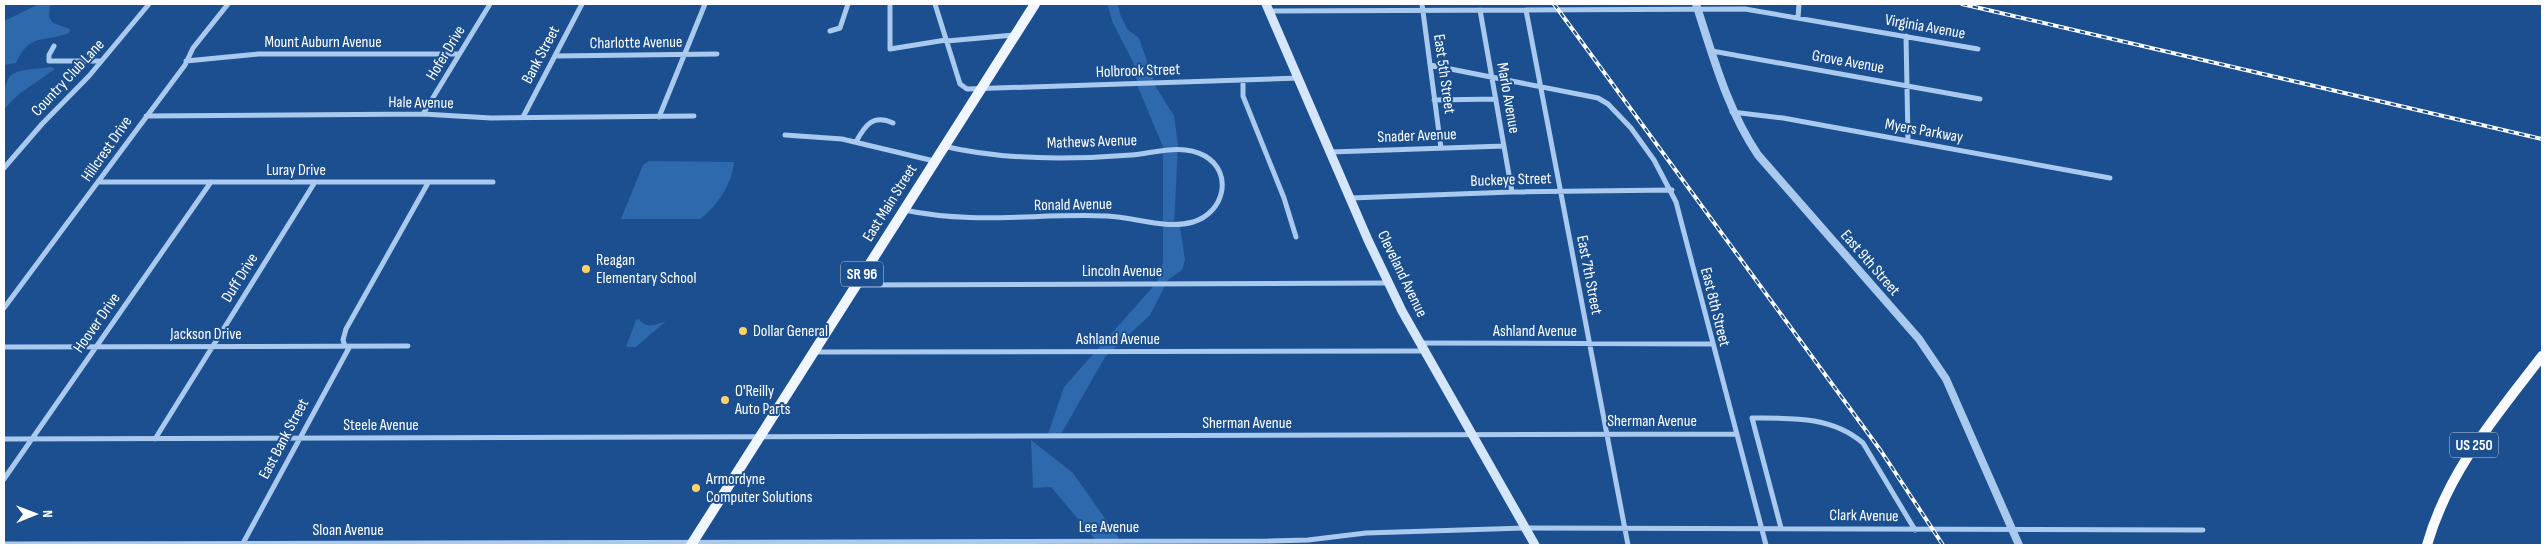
<svg xmlns="http://www.w3.org/2000/svg" width="2546" height="549" font-family="'Sofia Sans Condensed',sans-serif">
	<rect width="100%" height="100%" fill="#1b4f8f"/>
	<!-- green -->
	<path fill="#2e69ad" d="M39,4h11l-1,13 4,6 17,6 -1,4c-28,10 -39,0 -53,30l-12,2v-44z
		M1107,4h11l2,10 7,15 12,9 17,49 18,29 4,29 -4,82h6l5,33 -3,10 -14,10 -18,35 -45,42 -44,77h-13l16,-47 87,-98 7,-9 5,-18v-115l-25,-60 -5,-25 -20,-39z
		M51,67l4,2 -36,25 -15,15c0,-43 9,-37 47,-42z
		M649,161l85,1c-2,21 -16,44 -34,57h-79l22,-54z
		M639,319c7,11 19,5 27,2l-30,26h-10l10,-27z
		M1031,440l42,33 50,71 13,1h-36l-49,-58 -18,1z"/>
	<g fill="none" stroke-linecap="round" stroke-linejoin="round">
		<!-- minor -->
		<path stroke="#a9c9ee" stroke-width="5" d="M890,4v45l56,-9
			M935,4l25,80 7,5 332,-11
			M1422,4l19,144
			M1480,10l32,182
			M1526,10l102,535
			M1269,11l476,-2 233,40
			M1798,18l1,-14
			M830,31l10,-3 8,-24
			M1906,36l2,104
			M947,41l67,-6
			M54,46l-5,9v6h52
			M1712,51l268,48
			M555,56l162,-2
			M186,61l72,-7h201
			M1430,65l168,33 10,6 23,24 23,32 22,42 90,343
			M1243,80v16l41,102 12,39
			M1434,100l62,-1
			M1732,112l51,6 327,60
			M423,114l67,-110
			M146,116l277,-2 68,4 203,-2
			M523,117l59,-113
			M659,117l46,-113
			M785,135l57,4 92,22
			M856,142c9,-17 17,-28 37,-19
			M1331,152l173,-6
			M4,168l38,-44 47,-48 60,-72
			M100,182h393
			M1351,198l161,-6 160,-2
			M904,210c72,15 132,3 203,6 28,1 59,14 86,6 31,-9 41,-49 12,-66 -23,-13 -50,-3 -74,-1 -24,2 -48,3 -72,3 -39,0 -78,-3 -116,-12
			M856,285l533,-2
			M4,308l181,-243 8,-17 35,-44
			M1419,343l293,1
			M345,346l-2,-6 3,-11 82,-146
			M4,347l404,-1
			M814,352l609,-1
			M4,439l1731,-5
			M155,439l160,-257
			M4,479l207,-297
			M1781,528l-29,-110c39,0 80,-2 111,25l52,87
			M4,544l1264,-3 40,-1 58,-7 159,-5 678,2
			M242,545l108,-199"/>
		<!-- tertiary -->
		<path stroke="#a9c9ee" stroke-width="8" d="M1696,4c17,52 31,105 62,151l161,184 27,40 73,166"/>
		<!-- secondary -->
		<path stroke="#d6e6fa" stroke-width="9" d="M1266,4l102,236 34,71 133,234"/>
		<!-- primary -->
		<path stroke="#f0f6ff" stroke-width="10" d="M691,545l344,-541"/>
		<!-- trunk -->
		<path stroke="#f8faff" stroke-width="10" d="M2427,545c21,-74 69,-129 115,-189"/>
		<defs>
			<path id="rail" d="M1554,4l327,447 62,94
				M1962,4l580,135"/>
		</defs>
		<!-- rail casing -->
		<use href="#rail" stroke="#fff" stroke-width="4"/>
		<!-- rail -->
		<use href="#rail" stroke="#1b4f8f" stroke-width="2" stroke-dasharray="5.5" stroke-linecap="butt"/>
	</g>
	<!-- markers -->
	<g fill="#ffd166" stroke="#1b4f8f" stroke-width="2">
		<circle cx="586" cy="269" r="5"/>
		<circle cx="743" cy="331" r="5"/>
		<circle cx="725" cy="400" r="5"/>
		<circle cx="696" cy="488" r="5"/>
	</g>
	<g text-anchor="middle" dominant-baseline="central" stroke-width="4" stroke-linejoin="round" paint-order="stroke">
		<!-- shield labels -->
		<g fill="#1b4f8f" stroke="#bbcadd" stroke-width="1">
			<rect x="841" y="261.5" width="42" height="25" rx="4"/>
			<rect x="2450" y="432.5" width="48" height="25" rx="4"/>
		</g>
		<g font-size="15" font-weight="bold" fill="#fff">
			<text x="862" y="274">SR 96</text>
			<text x="2474" y="445">US 250</text>
		</g>
		<!-- street labels -->
		<g font-size="16" fill="#fff" stroke="#1b4f8f">
			<text transform="translate(1925 27) rotate(10)">Virginia Avenue</text>
			<text x="323" y="42">Mount Auburn Avenue</text>
			<text transform="translate(636 43) rotate(-1)">Charlotte Avenue</text>
			<text transform="translate(446 53) rotate(-59)">Hofer Drive</text>
			<text transform="translate(541 55) rotate(-62)">Bank Street</text>
			<text transform="translate(1848 62) rotate(10)">Grove Avenue</text>
			<text transform="translate(1138 71) rotate(-2)">Holbrook Street</text>
			<text transform="translate(1444 74) rotate(82)">East 5th Street</text>
			<text transform="translate(68 78) rotate(-47)">Country Club Lane</text>
			<text transform="translate(1508 98) rotate(80)">Marlo Avenue</text>
			<text transform="translate(421 103) rotate(1)">Hale Avenue</text>
			<text transform="translate(1924 131) rotate(10)">Myers Parkway</text>
			<text transform="translate(1417 136) rotate(-2)">Snader Avenue</text>
			<text transform="translate(1092 142) rotate(-2)">Mathews Avenue</text>
			<text transform="translate(107 149) rotate(-55)">Hillcrest Drive</text>
			<text x="296" y="170">Luray Drive</text>
			<text transform="translate(1511 180) rotate(-2)">Buckeye Street</text>
			<text transform="translate(890 203) rotate(-58)">East Main Street</text>
			<text transform="translate(1073 205) rotate(-1)">Ronald Avenue</text>
			<text transform="translate(1870 263) rotate(49)">East 9th Street</text>
			<text x="1122" y="271">Lincoln Avenue</text>
			<text transform="translate(1402 274) rotate(64)">Cleveland Avenue</text>
			<text transform="translate(1589 275) rotate(79)">East 7th Street</text>
			<text transform="translate(240 278) rotate(-58)">Duff Drive</text>
			<text transform="translate(1715 307) rotate(76)">East 8th Street</text>
			<text transform="translate(97 323) rotate(-55)">Hoover Drive</text>
			<text x="1535" y="331">Ashland Avenue</text>
			<text x="206" y="334">Jackson Drive</text>
			<text x="1118" y="339">Ashland Avenue</text>
			<text x="1652" y="421">Sherman Avenue</text>
			<text x="1247" y="423">Sherman Avenue</text>
			<text x="381" y="425">Steele Avenue</text>
			<text transform="translate(284 439) rotate(-62)">East Bank Street</text>
			<text transform="translate(1864 516) rotate(1)">Clark Avenue</text>
			<text x="1109" y="527">Lee Avenue</text>
			<text x="348" y="530">Sloan Avenue</text>
		</g>
		<!-- poi labels -->
		<g font-size="16" fill="#fff" stroke="#1b4f8f" text-anchor="start">
			<text x="596" y="260">Reagan<tspan x="596" dy="18">Elementary School</tspan></text>
			<text x="753" y="331">Dollar General</text>
			<text x="735" y="391">O'Reilly<tspan x="735" dy="18">Auto Parts</tspan></text>
			<text x="706" y="479">Armordyne<tspan x="706" dy="18">Computer Solutions</tspan></text>
		</g>
	</g>
	<!-- border -->
	<rect width="2546" height="549" fill="none" stroke="#ffffff" stroke-width="10"/>
	<!-- north arrow -->
	<g transform="translate(35 514) rotate(89)" stroke="#1b4f8f" stroke-width="4" paint-order="stroke">
	<path d="M0-4L9 19L0 12L-9 19Z" fill="#ffffff"/>
	<text y="-8" font-size="14" font-weight="bold" text-anchor="middle" fill="#ffffff">N</text>
	</g>
</svg>
